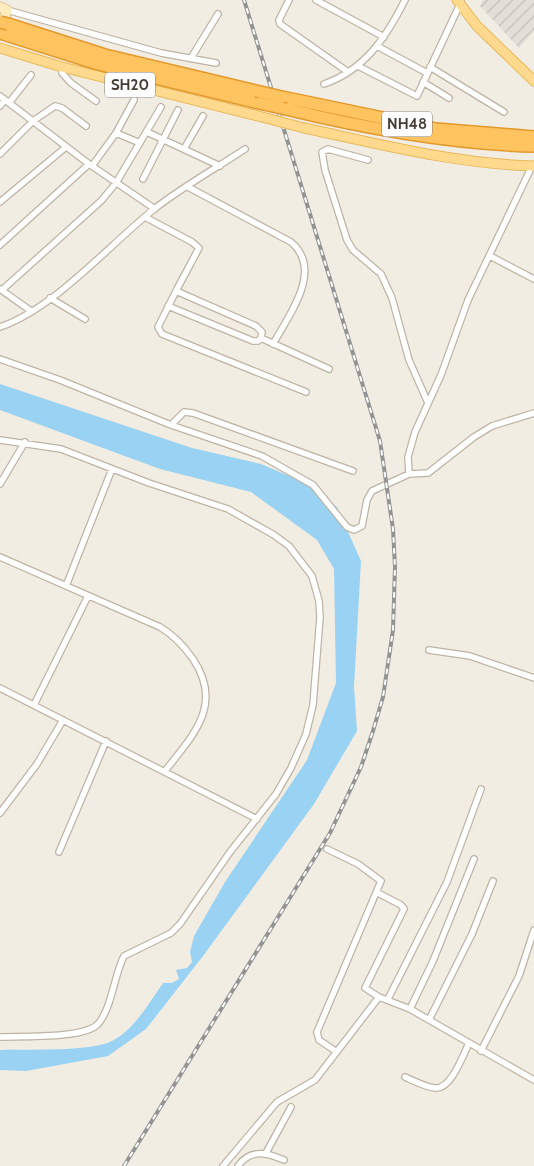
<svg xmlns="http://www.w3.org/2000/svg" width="534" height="1166" font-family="Cabin,sans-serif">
	<defs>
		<pattern id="industrial-furrows" width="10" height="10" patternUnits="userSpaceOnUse" patternTransform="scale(1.25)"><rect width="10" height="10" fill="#e4ded8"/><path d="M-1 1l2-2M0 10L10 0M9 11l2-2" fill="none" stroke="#c5bfba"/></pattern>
	</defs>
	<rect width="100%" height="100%" fill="#f2ede2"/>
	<!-- industrial -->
	<path fill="url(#industrial-furrows)" d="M483,0h51v31l-15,17 -39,-42z"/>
	<!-- water -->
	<path fill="#9ad2f3" d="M0,384l192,64 69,16 40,17 36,26 24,54 -7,126 3,44 -43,73 -111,152 -57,73 -38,27 -82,15 -26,-1v-20c27,-1 89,2 112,-9 22,-11 37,-38 51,-58h9l7,-4 -3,-9 11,-2 5,-6 -2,-10 4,-16 31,-54 82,-122 29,-77 -2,-114 -17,-29 -66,-48 -91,-23 -160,-59z"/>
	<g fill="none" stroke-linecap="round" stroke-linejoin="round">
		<defs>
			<path id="street" d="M289,0l-10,20 1,4 68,48
				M316,0l68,37
				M7,10l154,43 55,10
				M377,46l50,27
				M191,58l27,-44
				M358,66l59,30 44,-94
				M62,67v6l9,10 25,18
				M430,67l74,45
				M423,82l26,16
				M324,84c41,-14 63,-48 81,-84
				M0,96l89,68 66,45
				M9,103l22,-28
				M0,106l5,-6
				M147,132l73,34
				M116,133l24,10
				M184,149l19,-33
				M0,154l33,-33 22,-15 7,2 24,18
				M368,160l-40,-11 -6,3 3,18 22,70 6,10 28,24 11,24 17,62 19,43
				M92,166l24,-33 18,-33
				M143,179l35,-69
				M188,187l103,55c33,28 -2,73 -18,102
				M0,202l66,-55
				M145,217l47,25 7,6 -23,43
				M0,245l89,-81
				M490,256l44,23
				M0,289l31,22
				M2,290l99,-89 15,-18 45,-76
				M50,298l35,21
				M168,306l85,35h5l3,-3
				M0,327c55,-19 108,-81 153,-117 29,-23 62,-41 92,-61
				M261,338l1,-6 -6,-6 -80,-35 -18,36 4,7 144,58
				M261,338l68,31
				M0,359l60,21 111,45 91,31 51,29 34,42 7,3 8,-4 5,-26 5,-9 37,-17 19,-1 46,-36 18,-11 42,-13
				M171,425l13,-13 9,1 160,58
				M0,440l61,9 88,34 79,26 46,26 15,11 23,30 7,25 1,16 -7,88 -7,29 -15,34 -15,26 -46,58 -50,72 -9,9 -47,23c-10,19 -12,52 -26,68 -14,15 -77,12 -98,13
				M409,474l-1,-17 7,-25 26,-57 27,-75 64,-134
				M0,484l25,-42
				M0,557l160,70c14,8 23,18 33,32 31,46 0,76 -28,112
				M66,586l46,-117
				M429,650l41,6 64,22
				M0,688l257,131
				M34,705l54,-109
				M0,813l37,-49 26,-44
				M327,849l31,15 23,17 -64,151 2,8 18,12
				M59,852l47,-111
				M378,893l23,12 3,4 -39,79 14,9 31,12 124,71
				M388,999l59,-117 34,-93
				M410,1009l23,-48 41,-102
				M429,1020l43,-86 21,-53
				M481,1051l38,-75 15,-46
				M405,1077c9,4 20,10 30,11 16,2 28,-33 34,-45
				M266,1153l25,-46
				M223,1166l54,-64 38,-22 64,-83
				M238,1166c13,-18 29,-13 46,-6"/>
			<path id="secondary" d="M0,7l7,3 -6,18"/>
			<path id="primary" d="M457,0l20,26 57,55
				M0,48l62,19 200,50
				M304,128c76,16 152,36 230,38"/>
			<path id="highway" d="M8,24l97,31 151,36
				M0,33l98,31 161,39
				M282,97l154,32 98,8
				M286,109c82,20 164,35 248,37"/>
		</defs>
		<!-- street casing -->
		<use href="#street" stroke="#beb4a5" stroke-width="8"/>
		<!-- secondary casing -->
		<use href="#secondary" stroke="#d8c291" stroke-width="11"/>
		<!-- primary casing -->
		<use href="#primary" stroke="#e9b85a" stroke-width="11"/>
		<!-- highway casing -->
		<use href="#highway" stroke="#e4982a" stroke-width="14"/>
		<!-- street -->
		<use href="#street" stroke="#fff" stroke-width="5.5"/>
		<!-- secondary -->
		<use href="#secondary" stroke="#ffedbf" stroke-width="9"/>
		<!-- primary -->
		<use href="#primary" stroke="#ffda8e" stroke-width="9"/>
		<!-- highway -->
		<use href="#highway" stroke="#ffc460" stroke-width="11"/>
		<defs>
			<path id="rail" d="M124,1166l206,-333 31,-66 12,-36 10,-34 10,-67 2,-63 -2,-38 -13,-88 -136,-441"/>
		</defs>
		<!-- rail casing -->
		<use href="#rail" stroke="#939393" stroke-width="4"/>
		<!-- rail -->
		<use href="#rail" stroke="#fff" stroke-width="2" stroke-dasharray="5.5" stroke-linecap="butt"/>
		<defs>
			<path id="primary-bridge" d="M262,117l42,11"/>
			<path id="highway-bridge" d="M0,22l8,2
				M256,91l26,6
				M259,103l27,6"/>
		</defs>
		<!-- primary-bridge casing -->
		<use href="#primary-bridge" stroke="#e9b85a" stroke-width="11" stroke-linecap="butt"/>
		<!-- highway-bridge casing -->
		<use href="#highway-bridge" stroke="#e4982a" stroke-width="14" stroke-linecap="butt"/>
		<!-- primary-bridge -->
		<use href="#primary-bridge" stroke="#ffda8e" stroke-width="9"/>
		<!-- highway-bridge -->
		<use href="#highway-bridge" stroke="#ffc460" stroke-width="11"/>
	</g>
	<g text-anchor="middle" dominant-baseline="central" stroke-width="4" stroke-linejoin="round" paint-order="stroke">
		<!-- shield labels -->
		<g fill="#fff" stroke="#7c7670" stroke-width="1">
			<rect x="105" y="72.5" width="50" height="25" rx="4"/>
			<rect x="382" y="111.5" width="50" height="25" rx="4"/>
		</g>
		<g font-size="15" font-weight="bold" fill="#443c33">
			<text x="130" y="85">SH20</text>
			<text x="407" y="124">NH48</text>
		</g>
	</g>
</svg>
